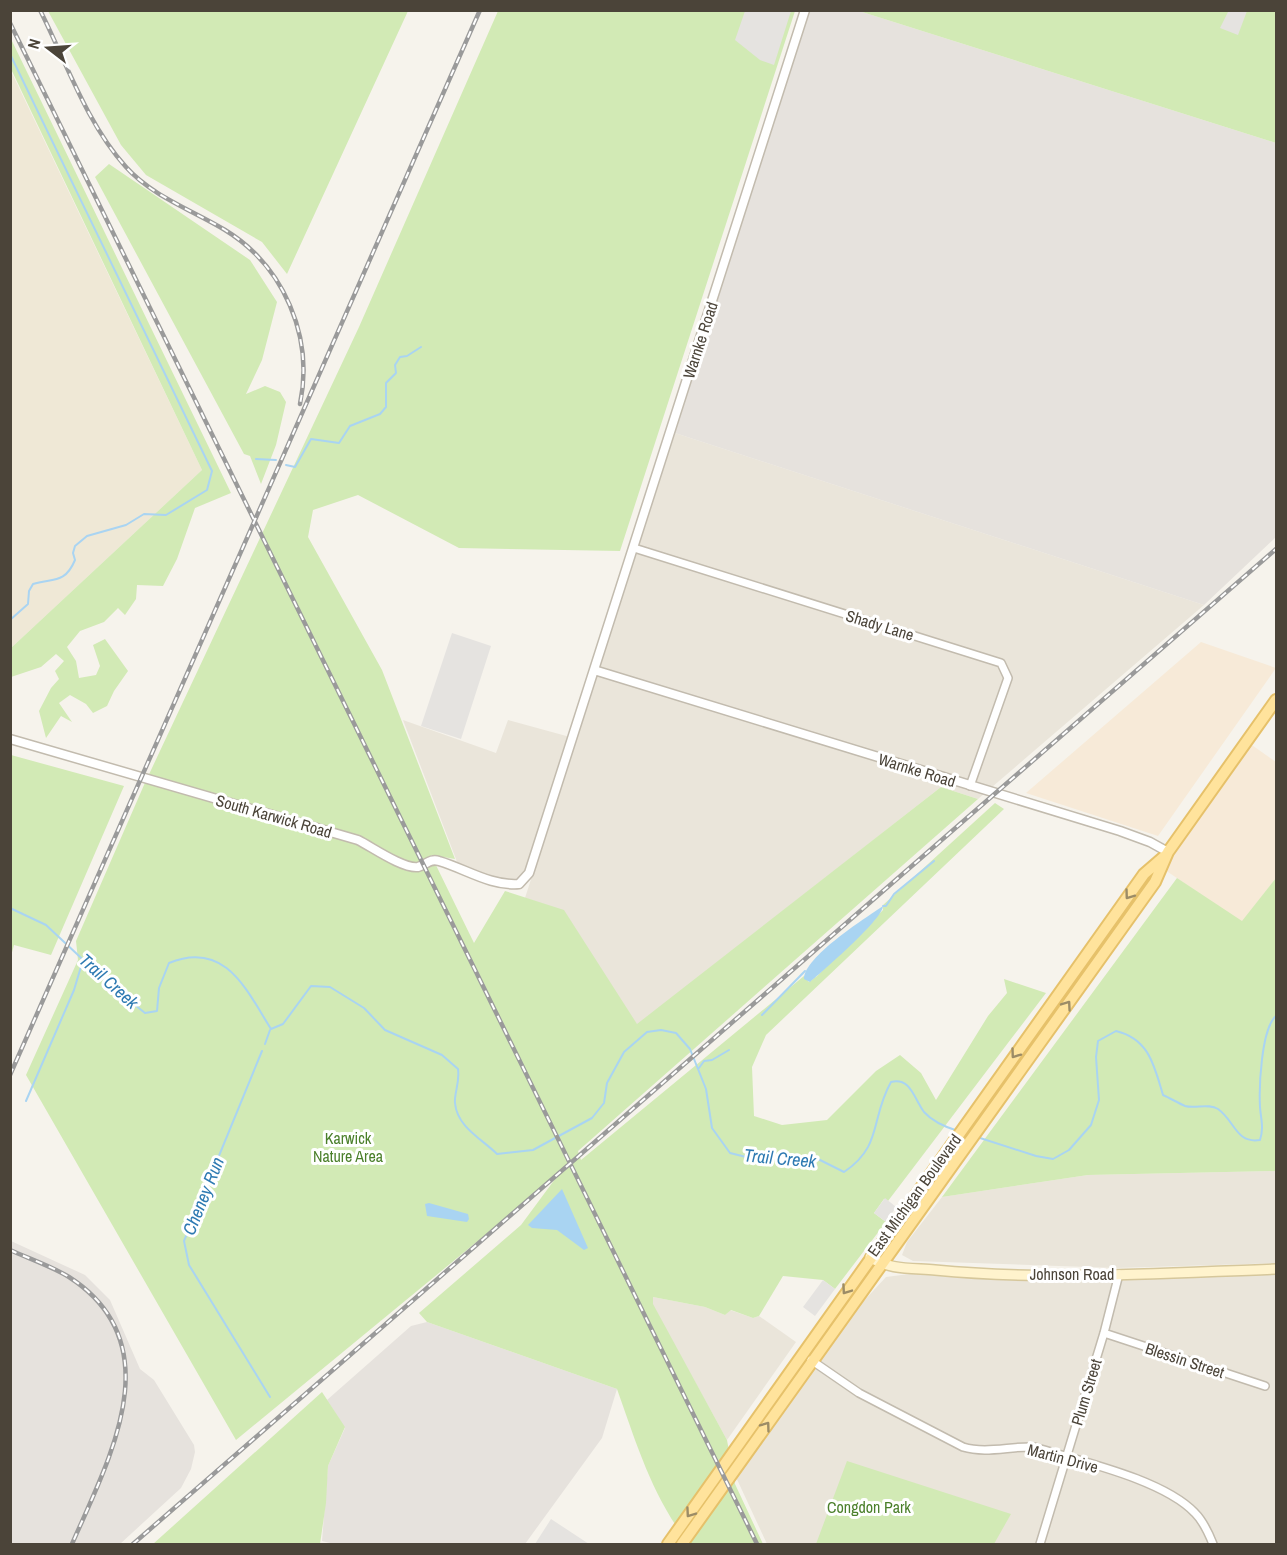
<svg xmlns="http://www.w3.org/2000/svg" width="1287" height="1555" font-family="'Archivo Narrow',sans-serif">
	<rect width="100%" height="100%" fill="#f6f3ec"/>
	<!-- residential -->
	<path fill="#eae5da" d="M675,433l529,172 -226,194 -37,-12 -304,238 -73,-114 -39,-13z
		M403,720l93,33 12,-33 62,17 -42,134 -9,9 -13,2 -47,-15z
		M1276,1171v92l-160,5 -203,-7 -11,-6 5,-13 35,-45 146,-22z
		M917,1273h359v271h-509l-32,-69 114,-158 37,-40z
		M653,1297l52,10 20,8 5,-5 23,8 6,-2 37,26 -69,98 -75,-136z"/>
	<!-- commercial -->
	<path fill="#f7ead8" d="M1201,642l75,26 -118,168 -132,-43z
		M1249,743l27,19v116l-34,44 -77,-52 5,-16z"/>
	<!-- industrial -->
	<path fill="#e6e2dd" d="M809,11h50l417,132v394l-72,68 -529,-172z
		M11,1241l74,34 25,25 30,69 14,11 40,65 1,7 -4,17 -10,19 -61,56h-109z
		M427,1322l190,67 -15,49 -77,106h-191l-12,-3 6,-75 17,-38 -18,-28 84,-74z"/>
	<!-- education -->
	<path fill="#efe8d6" d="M10,69l192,401 -191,178h-1z"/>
	<!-- green -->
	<path fill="#d2eab5" d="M48,11h360l-121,263 -25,-32 -116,-67 -25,-30z
		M498,11h297l-175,540 -161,-3 -101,-53 -45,15 -5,27 74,133 73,189 -24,-4 43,88 31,-52 59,19 73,114 304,-237 37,12 -400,352 3,9 223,-184 5,6 8,-6 66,-66v-5l112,-102 9,6 -238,226 -14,32 2,49 28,9 45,-5 49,-49 24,-16 21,18 15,27 52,-84 19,-23 -3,-14 42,14 -158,208 -4,-2 -10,14 12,9 -51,67 -12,-9 -40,-4 -24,40 -6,2 -22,-8 -6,5 -20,-8 -52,-10v7l74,136 8,44 28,60h-74c-37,-48 -52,-99 -72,-155l-190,-67 -8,-9 102,-88 37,-50 -322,265 -210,-365 52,-115 -2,-19 68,-156 215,-458z
		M859,11h417v132z
		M11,39l220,454 -36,15 -18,51 -14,27 -26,-1 -1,14 -11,16 -7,-7 -14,14 -24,9 -13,16 9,14 3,17 17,-3 4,-9 -7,-21 12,-6 23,32 -14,20 -7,15 -14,7 -7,-9 -16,-9 -11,8 13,19 -11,-6 -15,22 -7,-27 12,-23 8,-9 -4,-8 9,-10 -8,-7 -15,13 -30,10v-29l191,-178 -191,-401z
		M109,164l141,96 27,42 -15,58 -16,34 19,-8 15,6 6,10 -10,43 -15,39 -11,-28 -6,-2 -149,-277z
		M11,755l113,31 -73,169 -37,-10 -3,11z
		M1177,878l65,43 34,-43v293l-188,4 -146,22z
		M322,1392l23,35 -17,39 -2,37 -6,41h-167z
		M847,1461l164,53 -17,30h-178z"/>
	<!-- parking -->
	<path fill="#e5e3e0" d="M1229,10l18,1 -9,24 -18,-7z
		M745,11h46l-17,54 -14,-5 -25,-20z
		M452,633l39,13 -30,93 -40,-13z
		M885,1198l11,9 -10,15 -12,-9z
		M823,1280l12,9 -20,27 -12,-9z
		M551,1519l38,25h-54z"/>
	<!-- water -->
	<path fill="#a9d4f2" d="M883,906c0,13 -60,65 -73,76l-6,-3c0,-22 60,-60 79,-73z
		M562,1189l26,59 -4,2 -27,-20 -25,-2 -4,-3z
		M429,1203l39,11 1,5 -2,3 -40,-6 -2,-12z"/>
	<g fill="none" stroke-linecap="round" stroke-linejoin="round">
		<!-- stream -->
		<path stroke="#a9d4f2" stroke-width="2" d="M10,54l202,417 -5,19 -41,25 -22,-1 -18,11 -39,11 -12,10 -2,7 2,7c-10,24 -22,18 -42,24l-4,7 -1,13 -18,16
			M256,459l20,1
			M286,465l9,2 16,-28 28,4 11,-17 30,-12 6,-7v-24l10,-10 -1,-8 5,-8 7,-1 14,-9
			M883,906h3l8,-12 40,-33
			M10,908l36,17 64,60 35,28 12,-2 2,-23 10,-25c56,-23 77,26 102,66l12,-5 28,-38 19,1 34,21 21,22 57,25 16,14c2,14 -4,24 -3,34 2,24 27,36 42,51l36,-4 59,-32 12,-15 3,-20 17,-31 23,-20 14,-2 15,3 14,16 16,40 6,39 18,25 20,5h66l28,14c39,-26 26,-53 47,-90 20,-5 23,17 33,30 9,10 21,15 34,19
			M762,1015l43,-44
			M265,1044l5,-14
			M262,1051l-78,190 5,24 81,132
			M699,1068l5,-7 8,-1 17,-10
			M26,1101l48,-111 9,-30
			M977,1137l59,19 17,3 16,-9 22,-25 8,-25 -3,-43 2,-16 18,-10c33,8 38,34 47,64 7,3 15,8 22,11 10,3 24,-3 33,3 17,12 18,35 42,31 4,-13 1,-20 0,-33 -1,-19 1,-78 16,-91"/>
		<defs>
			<path id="minor" d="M634,548l367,115 7,15 -38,108
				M1104,1333l161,53
				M811,1360l48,33 104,54c23,7 47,-1 71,0 45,14 129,32 161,66 8,8 14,21 18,31
				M1040,1544l64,-211 15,-59"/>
			<path id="tertiary" d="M594,670l526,161 30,11 18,10
				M10,739l348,101c14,7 45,29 60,27 8,-2 12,-9 21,-6 27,8 51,25 80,23l10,-11 276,-863"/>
			<path id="secondary" d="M870,1257c18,13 43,11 65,13 113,11 228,3 341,-1"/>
			<path id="primary" d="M668,1544l476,-670 22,-19
				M682,1544l473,-662 13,-30 108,-152"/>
		</defs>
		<!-- minor casing -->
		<use href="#minor" stroke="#c2bbae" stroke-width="10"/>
		<!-- tertiary casing -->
		<use href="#tertiary" stroke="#c2bbae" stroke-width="11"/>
		<!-- secondary casing -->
		<use href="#secondary" stroke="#d6c79b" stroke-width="12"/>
		<!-- primary casing -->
		<use href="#primary" stroke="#e6c16a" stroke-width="14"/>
		<!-- minor -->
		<use href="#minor" stroke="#fff" stroke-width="7"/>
		<!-- tertiary -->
		<use href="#tertiary" stroke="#fff" stroke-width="8"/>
		<!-- secondary -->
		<use href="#secondary" stroke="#fff3cd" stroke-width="9"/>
		<!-- primary -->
		<use href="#primary" stroke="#ffe39c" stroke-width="10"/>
		<defs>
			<path id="rail" d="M40,10c26,52 47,114 86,157 26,29 66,43 99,63 59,36 89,107 75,174
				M10,23l747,1521
				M10,1075l470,-1065
				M10,1250c20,9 41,16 59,27 104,67 40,182 3,267
				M133,1544l1143,-995"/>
		</defs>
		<!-- rail casing -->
		<use href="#rail" stroke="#9a9a9a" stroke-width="4.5"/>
		<!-- rail -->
		<use href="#rail" stroke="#fff" stroke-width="2" stroke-dasharray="7" stroke-linecap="butt"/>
	</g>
	<!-- one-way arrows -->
	<defs><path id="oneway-chevron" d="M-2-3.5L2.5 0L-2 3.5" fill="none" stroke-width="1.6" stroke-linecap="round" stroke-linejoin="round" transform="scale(1.5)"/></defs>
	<g stroke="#9c8c66">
		<use href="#oneway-chevron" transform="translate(1129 895) rotate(126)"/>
		<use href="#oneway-chevron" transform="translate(1067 1005) rotate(-55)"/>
		<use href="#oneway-chevron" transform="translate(1015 1054) rotate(126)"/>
		<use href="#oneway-chevron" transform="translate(846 1290) rotate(125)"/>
		<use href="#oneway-chevron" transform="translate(766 1426) rotate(-54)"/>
		<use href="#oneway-chevron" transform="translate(690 1513) rotate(125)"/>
	</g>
	<g text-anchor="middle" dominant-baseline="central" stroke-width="6" stroke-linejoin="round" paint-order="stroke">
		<!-- street labels -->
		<g font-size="16" fill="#4b4439" stroke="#fff">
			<text transform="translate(700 340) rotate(-72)">Warnke Road</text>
			<text transform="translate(880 625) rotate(17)">Shady Lane</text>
			<text transform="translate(917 770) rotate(17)">Warnke Road</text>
			<text transform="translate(274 816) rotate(16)">South Karwick Road</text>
			<text transform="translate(914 1195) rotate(-54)">East Michigan Boulevard</text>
			<text x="1072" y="1274">Johnson Road</text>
			<text transform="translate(1185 1360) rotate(18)">Blessin Street</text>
			<text transform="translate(1086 1392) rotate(-73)">Plum Street</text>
			<text transform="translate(1063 1458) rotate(15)">Martin Drive</text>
		</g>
		<!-- park labels -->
		<g font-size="16" fill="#4a7f2a" stroke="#fff">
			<text x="348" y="1138">Karwick<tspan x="348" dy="18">Nature Area</tspan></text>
			<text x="869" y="1507">Congdon Park</text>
		</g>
		<!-- water labels -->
		<g font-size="18" font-style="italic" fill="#2e7ab2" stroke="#fff">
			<text transform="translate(109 981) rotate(42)">Trail Creek</text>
			<text transform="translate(780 1158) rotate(5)">Trail Creek</text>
			<text transform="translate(203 1196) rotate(-68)">Cheney Run</text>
		</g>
	</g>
	<!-- border -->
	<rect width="1287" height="1555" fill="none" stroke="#4b4439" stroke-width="24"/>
	<!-- north arrow -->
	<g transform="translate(48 48) rotate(287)" stroke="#ffffff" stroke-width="4.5" paint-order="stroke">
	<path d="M0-4.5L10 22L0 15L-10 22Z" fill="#4b4439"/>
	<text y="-9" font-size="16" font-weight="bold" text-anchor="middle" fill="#4b4439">N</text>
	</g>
</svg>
